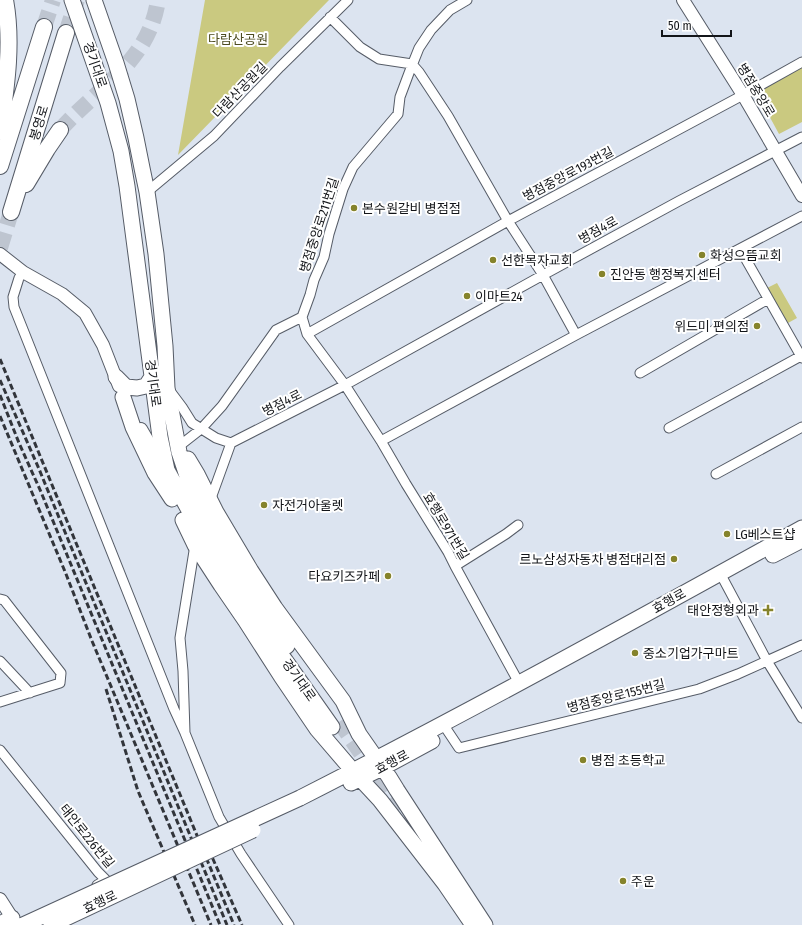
<svg xmlns="http://www.w3.org/2000/svg" width="802" height="925" font-family="'Fira Sans Condensed','Noto Sans KR',sans-serif">
	<rect width="100%" height="100%" fill="#dce4f0"/>
	<!-- green -->
	<path fill="#cac980" d="M205,0h124l-151,155z
		M802,65v57l-23,12 -24,-44z
		M777,283l20,35 -9,5 -21,-35z"/>
	<g fill="none" stroke-linecap="round" stroke-linejoin="round">
		<!-- primary-tunnel -->
		<path stroke="#bec5d0" stroke-width="15" stroke-dasharray="15 8" stroke-linecap="butt" d="M339,722l90,131"/>
		<!-- trunk-tunnel -->
		<path stroke="#bec5d0" stroke-width="16" stroke-dasharray="16 8" stroke-linecap="butt" d="M44,27l9,-27
			M66,33l11,-33
			M60,130c38,-43 89,-68 98,-130
			M0,248l11,-36"/>
		<defs>
			<path id="minor" d="M330,17l30,30 19,12 33,5 7,8 29,44 60,105 235,-126 59,-33
				M147,192l67,-56 66,-69 68,-67
				M740,249l62,109
				M23,272l-4,6 -6,19 1,10 160,402 11,24
				M302,317l5,17 38,51 36,56 25,43 42,68 7,14 64,117
				M307,334l201,-113 35,54 33,60
				M640,373l128,-74
				M170,391l12,16 10,16 24,15 15,5
				M669,428l132,-72
				M381,441l195,-106 226,-119
				M231,443l114,-58 198,-110 136,-74 96,-50 27,-14
				M178,447l23,-18 21,-23 54,-76 26,-13 8,-22 4,-15 10,-23 5,-23 14,-45 10,-22 45,-53 2,-17 9,-24 10,-25 12,-18 19,-20 17,-10
				M716,474l86,-47
				M210,501l21,-58
				M195,545l-15,93 3,33 2,62 34,84 22,37 48,71
				M455,566l51,-32 12,-9
				M720,573l47,88 35,57
				M0,599l4,1 57,73 -1,10 -60,19
				M0,661l30,32
				M443,724l16,24 240,-59 39,-15 64,-29
				M0,750l98,122 8,8 -9,5"/>
			<path id="tertiary" d="M683,0l60,95 59,101
				M0,254l23,18 39,22 23,19 18,32 16,41
				M141,429l18,31 7,9
				M0,899l16,25"/>
			<path id="primary" d="M72,0l36,103 13,48 6,35 33,251 7,33 41,75 67,101 57,81
				M94,0l22,63 11,36 9,39 6,30 5,24 9,62 9,92 2,42 12,64 11,33 17,36 80,125
				M116,377l10,10 11,1 9,-2 6,-9
				M123,397l10,30 22,46 17,26
				M188,459l9,15 19,38 35,59 24,37 68,93 16,33 30,43 8,13 88,135
				M183,520l12,25 26,40 24,35 36,56 36,53 36,42 27,29 65,84 28,41
				M773,555l29,-15
				M351,783l31,-15 50,-27
				M300,798c169,-86 336,-178 502,-270
				M0,924l12,-6"/>
			<path id="trunk" d="M0,131c6,-43 13,-88 5,-131
				M0,166l44,-139
				M26,184l21,-35 13,-19
				M11,212l55,-179"/>
		</defs>
		<!-- minor casing -->
		<use href="#minor" stroke="#565c67" stroke-width="11"/>
		<!-- tertiary casing -->
		<use href="#tertiary" stroke="#565c67" stroke-width="14"/>
		<!-- primary casing -->
		<use href="#primary" stroke="#565c67" stroke-width="17"/>
		<!-- trunk casing -->
		<use href="#trunk" stroke="#565c67" stroke-width="18"/>
		<!-- minor -->
		<use href="#minor" stroke="#fff" stroke-width="9"/>
		<!-- tertiary -->
		<use href="#tertiary" stroke="#fff" stroke-width="12"/>
		<!-- primary -->
		<use href="#primary" stroke="#fff" stroke-width="15"/>
		<!-- trunk -->
		<use href="#trunk" stroke="#fff" stroke-width="16"/>
		<!-- rail -->
		<path stroke="#32353b" stroke-width="3" stroke-dasharray="6 3" stroke-linecap="butt" d="M0,359l234,566
			M0,380l39,89 188,456
			M0,395l19,48 22,49 179,433
			M0,416l66,158 26,67 119,284
			M106,689l32,102 57,134
			M209,850l33,75"/>
		<defs>
			<path id="primary-bridge" d="M23,925l277,-127
				M51,925l202,-95"/>
		</defs>
		<!-- primary-bridge casing -->
		<use href="#primary-bridge" stroke="#565c67" stroke-width="17" stroke-linecap="butt"/>
		<!-- primary-bridge -->
		<use href="#primary-bridge" stroke="#fff" stroke-width="15"/>
	</g>
	<!-- markers -->
	<g fill="#85832b" stroke="#fff" stroke-width="1.5">
		<circle cx="354" cy="208" r="4"/>
		<circle cx="702" cy="255" r="4"/>
		<circle cx="493" cy="260" r="4"/>
		<circle cx="602" cy="274" r="4"/>
		<circle cx="467" cy="296" r="4"/>
		<circle cx="757" cy="326" r="4"/>
		<circle cx="264" cy="505" r="4"/>
		<circle cx="727" cy="534" r="4"/>
		<circle cx="674" cy="559" r="4"/>
		<circle cx="388" cy="576" r="4"/>
		<path d="M766 604h4v4h4v4h-4v4h-4v-4h-4v-4h4z"/>
		<circle cx="635" cy="653" r="4"/>
		<circle cx="583" cy="760" r="4"/>
		<circle cx="623" cy="881" r="4"/>
	</g>
	<g text-anchor="middle" dominant-baseline="central" stroke-width="4" stroke-linejoin="round" paint-order="stroke">
		<!-- park labels -->
		<g font-size="13" fill="#4d4c21" stroke="#fff">
			<text x="238" y="39">다람산공원</text>
		</g>
		<!-- street labels -->
		<g font-size="13" fill="#131519" stroke="#fff">
			<text transform="translate(95 65) rotate(71)">경기대로</text>
			<text transform="translate(240 90) rotate(-46)">다람산공원길</text>
			<text transform="translate(756 90) rotate(59)">병점중앙로</text>
			<text transform="translate(39 123) rotate(-73)">봉영로</text>
			<text transform="translate(568 174) rotate(-28)">병점중앙로193번길</text>
			<text transform="translate(319 225) rotate(-72)">병점중앙로211번길</text>
			<text transform="translate(598 230) rotate(-29)">병점4로</text>
			<text transform="translate(153 383) rotate(82)">경기대로</text>
			<text transform="translate(282 403) rotate(-27)">병점4로</text>
			<text transform="translate(446 526) rotate(59)">효행로971번길</text>
			<text transform="translate(669 601) rotate(-29)">효행로</text>
			<text transform="translate(299 680) rotate(55)">경기대로</text>
			<text transform="translate(616 696) rotate(-14)">병점중앙로155번길</text>
			<text transform="translate(392 762) rotate(-28)">효행로</text>
			<text transform="translate(87 836) rotate(51)">태안로226번길</text>
			<text transform="translate(100 902) rotate(-25)">효행로</text>
		</g>
		<!-- poi labels -->
		<g font-size="13" fill="#131519" stroke="#fff" text-anchor="start">
			<text x="362" y="208">본수원갈비 병점점</text>
			<text x="710" y="255">화성으뜸교회</text>
			<text x="501" y="260">선한목자교회</text>
			<text x="610" y="274">진안동 행정복지센터</text>
			<text x="475" y="296">이마트24</text>
			<text x="749" y="326" text-anchor="end">위드미 편의점</text>
			<text x="272" y="505">자전거아울렛</text>
			<text x="735" y="534">LG베스트샵</text>
			<text x="666" y="559" text-anchor="end">르노삼성자동차 병점대리점</text>
			<text x="380" y="576" text-anchor="end">타요키즈카페</text>
			<text x="759" y="610" text-anchor="end">태안정형외과</text>
			<text x="643" y="653">중소기업가구마트</text>
			<text x="591" y="760">병점 초등학교</text>
			<text x="631" y="881">주운</text>
		</g>
	</g>
	<!-- scale -->
	<path d="M662 30v6h69v-6" fill="none" stroke="#131519" stroke-width="2"/>
	<text x="668" y="30" font-size="12" fill="#131519" stroke="#ffffff" stroke-width="3" paint-order="stroke">50 m</text>
</svg>
